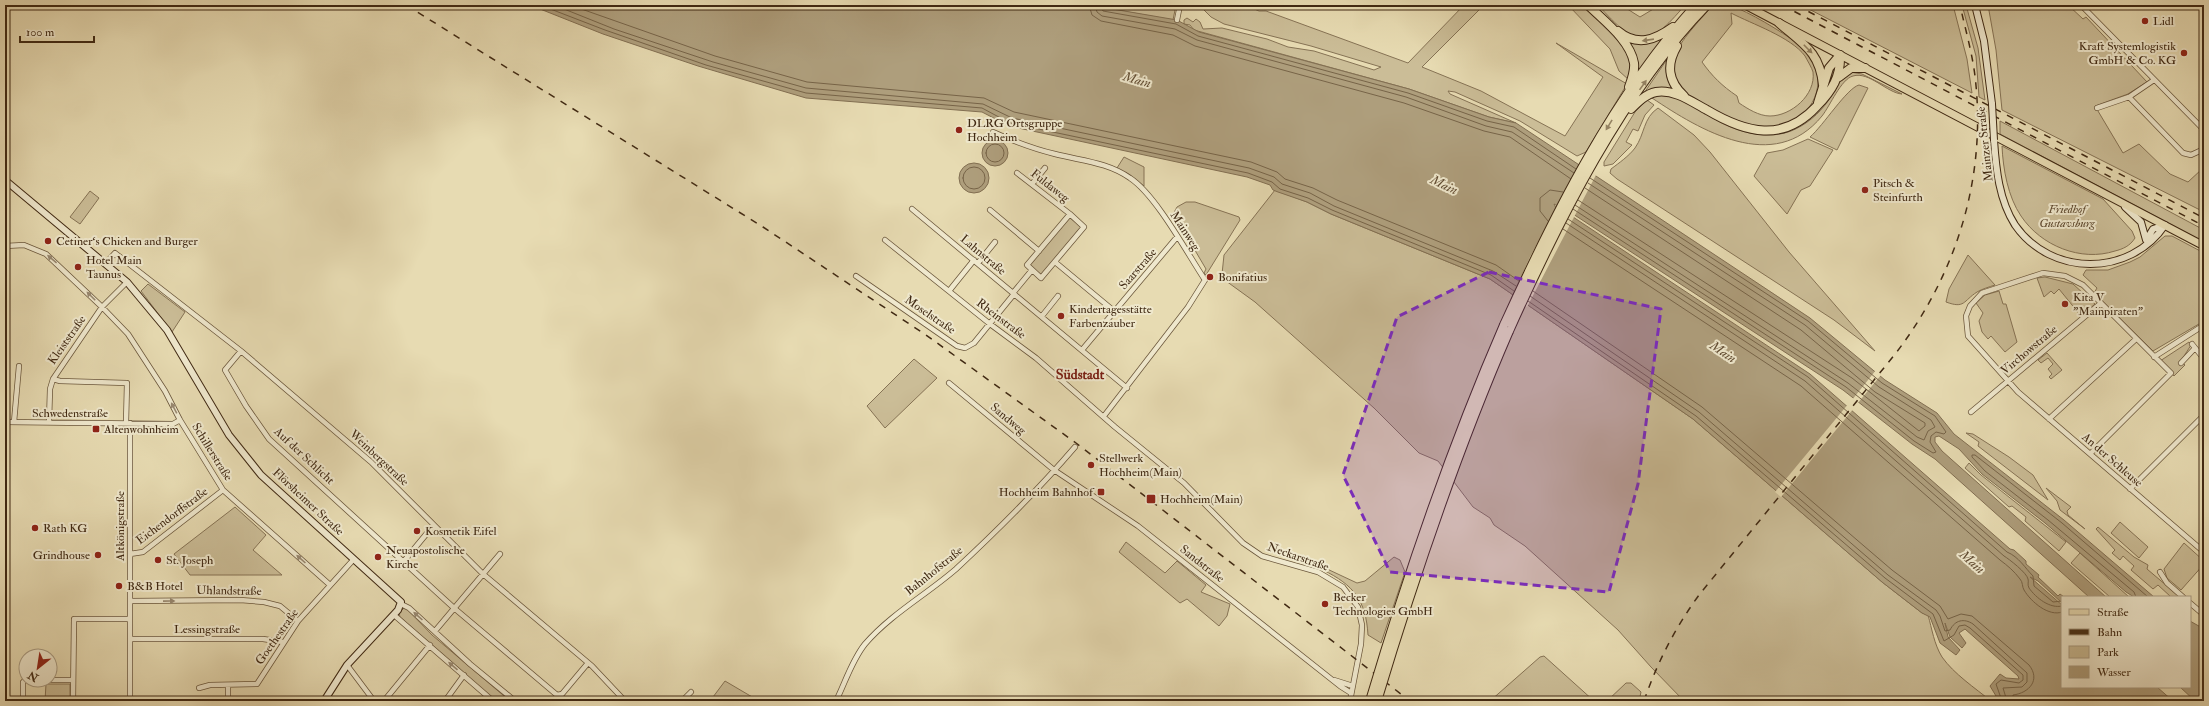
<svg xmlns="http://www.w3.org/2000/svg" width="2209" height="706" font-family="'IM FELL Double Pica',serif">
	<rect width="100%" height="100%" fill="#e7dbb2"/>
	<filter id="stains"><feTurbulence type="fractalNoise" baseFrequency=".005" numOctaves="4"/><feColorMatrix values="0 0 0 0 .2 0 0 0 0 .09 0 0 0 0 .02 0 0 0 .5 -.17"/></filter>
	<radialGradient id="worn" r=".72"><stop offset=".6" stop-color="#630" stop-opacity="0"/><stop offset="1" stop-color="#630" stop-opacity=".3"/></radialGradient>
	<!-- green -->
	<path fill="#cbbd97" stroke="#867355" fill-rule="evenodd" d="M1089,5h87l-3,15z
		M1199,5h46l14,6h7l142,52 56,-58h20l-62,62 59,24 84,45 38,-59 -47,-34 71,41 -41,68 -9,4 -57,-35 -65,-29 -7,-1 2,3 66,29 -27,-6 -80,-28 -215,-59 -4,-5 -6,-1v-4l3,-2 6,4 3,-3 4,3 3,7 19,-1 45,11 21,8 26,4 60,19 7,-3 -70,-21 -87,-22 -13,-7z
		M1568,5h18c14,14 43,38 45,59 1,5 -1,11 -2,16l-10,-9 -9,-22z
		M1598,5h23l19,12 20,-12h25c-38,45 -48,43 -87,0z
		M1713,5c5,0 13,-1 18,1 17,5 51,26 66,37 26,17 28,52 5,72 -4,3 -8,7 -12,9 -5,1 -10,1 -15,2 -5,1 -11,3 -15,2 -20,-3 -39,-14 -56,-23 -59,-33 -22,-64 9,-100zM1731,13c21,11 60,24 74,43 2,4 7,12 8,16 3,23 -22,44 -43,44 -11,0 -22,-7 -31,-13l-2,-7c-15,-10 -25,-20 -35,-34l30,-38z
		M1801,5h152l14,54 5,34z
		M1962,5h4l12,43 7,52 -6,-3 -3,-41z
		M1988,5h80l15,14 3,-2 61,65 -19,12 -33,12 28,47 16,-9 31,30 18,8 14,-13 2,2v41l-202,-102 -6,-60z
		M1668,32l-32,44 -14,-40 11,6z
		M1670,55l7,38 -35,3z
		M1850,72l12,2 40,20c-15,-1 -33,-23 -49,-18 -12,3 -23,30 -31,40 -48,59 -122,14 -170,-18 17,-13 57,20 74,27 19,9 44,14 65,6 15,-6 28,-17 37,-30 7,-11 11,-21 22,-29z
		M1859,85l9,3 -31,62 -27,-13c13,-11 37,-49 49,-52z
		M1647,100l7,5 -9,10 -7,16 -5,-2 -7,13 6,3 -19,19 -9,2v-4l31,-50z
		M1658,108l36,27 16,17 79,100 86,99 -41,-31 -217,-141 -7,-6 1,-4c8,-6 18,-13 24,-21 10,-14 8,-30 23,-40z
		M2000,121l204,109v12l-204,-108z
		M1808,139l25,11 -23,36 -9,4 -14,24 -33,-38 13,-23 16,-3z
		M2002,146l101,53 29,32 3,7c-5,8 -12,11 -20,13 -34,11 -74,-5 -94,-35 -13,-19 -18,-47 -19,-70z
		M1124,157l20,10v19l-14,-11 -13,-7z
		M1275,190l32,12 24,12 159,65 203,140 189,163 40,31 6,2c4,14 6,29 14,42 12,17 33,31 49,44h-307l-33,-34 -33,-37 -93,-84 -31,-21 -4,-7 -17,-11 -35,-46 -19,-8 -45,-45 -119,-106 -29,-21 -4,-7 2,-19z
		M90,191l9,7 -19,26 -10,-7z
		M1186,202h9l44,15 1,3 -34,55 -2,-2 2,-4 -20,-34 -15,-17 6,-11z
		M1069,217l12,10 -40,48 -11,-10z
		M2165,236h7l32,17v68l-51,30 -59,-58 3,-5 -14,-13 3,-5h22l22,-8 10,-5z
		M1968,255l27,30c-6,2 -13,4 -18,7 -14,9 -12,17 -31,10l3,-13z
		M2045,277l28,7 22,20 -14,12 -22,-27 -5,5 -3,-3 -7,6 -7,-19z
		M148,284l37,28 -13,20 -31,-41z
		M1999,291l4,13h3l11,38 -12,10 -14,-16 -3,3 -6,-7 -3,-11 4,-8 -7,-10 9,-8z
		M2189,342l2,3 -10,16 4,4 -11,11 -14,-15z
		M2047,353l15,17 -11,9 -2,-2 3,-3 -4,-5 5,-5 -5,-6 -7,5 -3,-3z
		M914,359l23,19 -52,50 -18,-22z
		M1966,433l7,1 36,23 24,18 15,25 -70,-54 1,-4z
		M1969,463l12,12 85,67 -7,9 -34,-30 1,-4 -14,-11 -3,1 -44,-39z
		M2046,488l25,19 -4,4 1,4 17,14 -25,-19 -3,-9z
		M235,507l31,28 -13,15 29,25h-92l-16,-21z
		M2120,522l28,25 -9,11 -28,-25z
		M2098,527l36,30 14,8 -1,4 33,28h-9l-13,-12 -5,4 -22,-19 3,-4 -11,-10 -3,4 -8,-7 3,-3 -19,-21z
		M1126,542l39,31 12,-12 29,24 -5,7 29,12 -3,12 -8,10 -32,-27 -7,4 -61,-51z
		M2184,543l20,18v3l-23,26 -14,-12 -3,-9z
		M2080,553l49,44h-19l-39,-34z
		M1394,557l6,3 5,12 -24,71 -13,-8c-2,-34 -14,-50 -45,-65l2,-2 32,15 8,-2z
		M404,608l6,2 -1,1 23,24 78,66h-14l-96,-84 -1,-4z
		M1544,656l50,45h-104l50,-44z
		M725,681l34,20h-49z
		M1626,683h5l10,9 -2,9h-32z
		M46,684h24v13h-8v4h-17z"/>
	<!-- water -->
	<path fill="#ae9e7c" stroke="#826f52" d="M530,5h559l88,15 22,12 210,57 80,28 27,6 294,195 75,62 52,33 17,21 110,86 90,77h-20l-8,-5 -81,-69 -63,-49 -23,-25 -20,-13 -4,1v5l7,9 164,146h-17l-154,-138 -23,-15 -69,-54 -270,-176 -19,-10 2,4 14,7 240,159 200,175 4,1 12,11v3l13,11 -1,2 20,19 2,-2 4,3 -2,6 -24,-22 -8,-4 32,28v82h95l16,14h-174l-9,-15 10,-12 6,4 13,1 -1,-3 -53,-47 -6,4 7,10 -4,5 -12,-11 -5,-14 3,14 12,13 -4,5 -16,-12 -10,-26 -8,-4 -40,-31 -189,-163 -203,-140 -159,-65 -24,-12 -29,-10 -5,-2 -3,-5 -23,-8 -238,-51 -27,-14 -176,-14 -108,-32 -95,-32z
		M982 153a13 13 0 1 1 26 0a13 13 0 1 1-26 0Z
		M959 178a15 15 0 1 1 30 0a15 15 0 1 1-30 0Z
		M2190,621l14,8v72h-9l-15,-14h10z"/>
	<!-- pier -->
	<path fill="#e7dbb2" d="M1580,164l16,11 -69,132 -15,-10 18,-40z
		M1876,370l5,5 -24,29 -5,-4z
		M1849,403l5,5 -73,89 -6,-5z"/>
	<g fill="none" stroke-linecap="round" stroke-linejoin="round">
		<!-- shore -->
		<path stroke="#776448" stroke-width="1" d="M540,5l65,25 101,35 100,28 176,15 28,15 238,50 24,9 8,7 28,9 24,12 159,65 23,16
			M554,5l60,24 99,33 93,26 177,16 29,14 237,50 25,9 8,7 28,9 24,13 159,65 23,15
			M570,5l145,51 92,26 177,16 30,14 237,50 26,10 8,7 28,9 24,12 159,65 23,16
			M1089,5l3,10 9,6 72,14 22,11 209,57 80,28 26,6 61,42
			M1095,5l2,7 5,4 73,13 22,11 209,57 80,29 26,6 62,41
			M1100,5l3,6 73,13 22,12 210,57 79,28 27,6 62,42
			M986 153a9 9 0 1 1 18 0a9 9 0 1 1-18 0Z
			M963 178a11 11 0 1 1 22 0a11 11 0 1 1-22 0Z
			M1578,200l274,178 67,53 6,-5v-3l-50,-31 -74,-62 -216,-142
			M1575,205l273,178 69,54 7,3 4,-9 7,-4 -4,-7 -52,-33 -74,-62 -217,-142
			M1573,209l273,178 68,54 19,12 3,-1 -6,-10 1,-6 5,-4 8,2 2,-2 -11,-16 -53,-33 -74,-62 -218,-143
			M1568,219l240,158 199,175c12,5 18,16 26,24l1,10 19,16 9,-1
			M1548,221l-8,-10v-13l10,-8 13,2
			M1566,223l239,158 199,175c5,3 23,17 24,23 1,3 -1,5 1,9 7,10 21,21 33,18
			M1563,229l238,157 199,174c8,6 14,11 20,19 3,3 2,8 4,11 7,12 25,27 38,22
			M1533,291l169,116 190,163 48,36 8,13 13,-5 11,2 57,49c12,15 0,28 -16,30v6
			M1530,296l169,116 189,163 48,35 4,6 5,15 5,-1c5,-10 14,-12 23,-6l54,49v9l-5,5 -19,1 4,13
			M1528,301l168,115 189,162 48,36 11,27 10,-6 5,-9 6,-1 5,3 53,47v5l-4,3 -18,-3 -5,4 6,17
			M2136,597l-2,-5 -86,-72 -63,-49 -13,-14v-2h3l87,68 86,74"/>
		<defs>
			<path id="minor" d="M2081,5l123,125
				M1177,20l3,-15
				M2154,80l-25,17 54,56 8,2 13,-6
				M2097,108l32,-11
				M993,132c20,9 41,17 62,22 27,7 52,8 75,24 26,17 57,75 75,102l-17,27 -84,109
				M1017,173l53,41
				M1032,184l13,-16
				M912,209l215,179
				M990,210l49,41
				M1070,214l14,13 -43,51 -14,-13z
				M885,240l105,84 46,34 79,69 69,56 59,60 19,13 56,16 25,15 15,20 4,18 -1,19 -11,57
				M5,246l19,-1 22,9 56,53 26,27 37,57 15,29 43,70 107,95
				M1055,262l59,49
				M106,263l9,-10 126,98 130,111 112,112 109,92 33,35
				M978,263l17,-21
				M856,276l101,70 8,2 9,-5 40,-49
				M949,291l25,-31
				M1013,293l19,-23
				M1042,316l16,-20
				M2192,344l12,15
				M1082,350l95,-113
				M241,351l-16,19 21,36 23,33 185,169 103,87 5,-1 26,-31
				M2154,357l50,-32
				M2181,363l14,-15
				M53,379l7,2 67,2 -1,40
				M949,383l105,87 84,56 202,160 11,7
				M1971,412l130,-109
				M2049,419l87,-80
				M5,422l168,2 7,-4
				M14,422l5,-56
				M49,422l1,-33 3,-10 49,-72 25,-25
				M130,423v278
				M2090,454l81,-81 -88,-88 -18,-9 -22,-3 -61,20 -12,13 -4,10 2,20 50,56 186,160
				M2130,489l74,-74
				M130,554l13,-2 80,-62
				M404,561l29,-35
				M2160,572l7,11 16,14
				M130,601l110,-1 24,2 16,4 18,15
				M2190,603l14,12
				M401,604l8,4 61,56 45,37
				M394,615l99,86
				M435,631l65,-77
				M130,639h133l20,3
				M347,665l27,36
				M47,680h26
				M1334,680l19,6
				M199,688l11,-3 47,-1 41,-63 56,-62
				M23,701v-19l3,-2
				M73,701l1,-82h56
				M228,701v-16
				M384,701l46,-56
				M445,701l19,-26
				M682,701l9,-9
				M836,701c9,-18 16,-41 29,-57 26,-30 61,-49 91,-75 41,-38 82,-79 119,-122"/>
			<path id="secondary" d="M1975,5l9,36 8,63
				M1994,140c2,29 5,60 21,85 36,52 115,52 150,0
				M5,180l122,102 40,48 62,105 32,40 140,127 -3,8 -51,55 -23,36
				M2125,207l16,15 5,18
				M2147,239l6,-10 12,-4"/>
			<path id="primary" d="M1745,5l459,241"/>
			<path id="motorway" d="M1588,5c16,16 42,35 46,58 1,8 -2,16 -5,24
				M1779,23c24,21 41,29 44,62
				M1618,31c19,16 37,9 55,-4
				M1677,46c-11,19 -9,35 7,50
				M1839,77l12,-9h14
				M1818,103l11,-35 11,-13
				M1631,109c7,-7 15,-15 25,-17 19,-3 36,10 51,18 39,23 76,33 110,-4 15,-15 24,-30 23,-51
				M1504,325c51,-112 109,-228 192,-320
				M1509,331c49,-109 114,-240 198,-326"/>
		</defs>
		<!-- minor casing -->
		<use href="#minor" stroke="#6a563b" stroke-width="6"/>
		<!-- secondary casing -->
		<use href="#secondary" stroke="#402913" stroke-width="8"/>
		<!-- primary casing -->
		<use href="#primary" stroke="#402913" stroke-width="9"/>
		<!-- motorway casing -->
		<use href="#motorway" stroke="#402913" stroke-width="10"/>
		<!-- minor -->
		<use href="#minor" stroke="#efe8cd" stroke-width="4.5"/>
		<!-- secondary -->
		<use href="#secondary" stroke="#efe8cd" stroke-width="6"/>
		<!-- primary -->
		<use href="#primary" stroke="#e7dbb2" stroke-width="7"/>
		<!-- motorway -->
		<use href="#motorway" stroke="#e7dbb2" stroke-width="8"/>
		<!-- rail -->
		<path stroke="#402913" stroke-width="1.5" stroke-dasharray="7 7" stroke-linecap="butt" d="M406,5l357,222 163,108 150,108 334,258
			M1782,5l422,221
			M1796,5l408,213
			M1644,701c13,-38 31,-73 55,-106l197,-242c61,-80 91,-176 79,-277 -3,-24 -10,-48 -15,-71"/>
		<defs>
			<path id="secondary-bridge" d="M1992,104l2,36"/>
			<path id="motorway-bridge" d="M1370,701c38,-128 81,-254 134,-376
				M1377,701c38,-126 80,-250 132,-370"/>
		</defs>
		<!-- secondary-bridge casing -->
		<use href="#secondary-bridge" stroke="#402913" stroke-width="8" stroke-linecap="butt"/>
		<!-- motorway-bridge casing -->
		<use href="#motorway-bridge" stroke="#402913" stroke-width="10" stroke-linecap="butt"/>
		<!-- secondary-bridge -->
		<use href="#secondary-bridge" stroke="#efe8cd" stroke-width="6"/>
		<!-- motorway-bridge -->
		<use href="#motorway-bridge" stroke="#e7dbb2" stroke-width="8"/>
	</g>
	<!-- one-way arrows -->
	<defs><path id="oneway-solid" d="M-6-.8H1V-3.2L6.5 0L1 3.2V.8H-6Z"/></defs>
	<g fill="#948262">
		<use href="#oneway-solid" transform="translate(1648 40) rotate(172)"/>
		<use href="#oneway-solid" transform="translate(1808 49) rotate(45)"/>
		<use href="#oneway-solid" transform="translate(1643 85) rotate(-55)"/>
		<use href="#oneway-solid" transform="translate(1609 125) rotate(121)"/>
	</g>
	<g fill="#988870">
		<use href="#oneway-solid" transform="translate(52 259) rotate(-140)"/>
		<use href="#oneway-solid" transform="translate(91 296) rotate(-135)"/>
		<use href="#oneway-solid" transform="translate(174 408) rotate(-118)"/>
		<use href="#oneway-solid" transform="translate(301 559) rotate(-138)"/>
		<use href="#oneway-solid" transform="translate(169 601) rotate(-1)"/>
		<use href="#oneway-solid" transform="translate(418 616) rotate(-138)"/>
		<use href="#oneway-solid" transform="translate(453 666) rotate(-139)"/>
	</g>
	<!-- marked area -->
	<path fill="#7b2cbf" fill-opacity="0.2" stroke="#7b2cbf" stroke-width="3" stroke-dasharray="8 5" stroke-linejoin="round" d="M1489,272l172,37 -23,175 -29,108 -219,-20 -47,-97 54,-158z"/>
	<!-- markers -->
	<g fill="#8f2418" stroke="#efe8cd" stroke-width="1.5">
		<circle cx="2145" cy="21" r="4"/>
		<circle cx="2184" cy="53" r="4"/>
		<circle cx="959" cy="130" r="4"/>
		<circle cx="1865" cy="190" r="4"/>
		<circle cx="48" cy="241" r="4"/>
		<circle cx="78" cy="267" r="4"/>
		<circle cx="1210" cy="277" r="4"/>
		<circle cx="2065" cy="304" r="4"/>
		<circle cx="1061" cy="316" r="4"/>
		<rect x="92" y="425" width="8" height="8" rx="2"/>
		<circle cx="1091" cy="465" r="4"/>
		<rect x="1097" y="488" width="8" height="8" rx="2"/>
		<rect x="1146" y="494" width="10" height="10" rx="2"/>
		<circle cx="35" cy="528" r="4"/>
		<circle cx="417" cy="531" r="4"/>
		<circle cx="98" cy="555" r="4"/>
		<circle cx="378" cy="557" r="4"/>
		<circle cx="158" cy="560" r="4"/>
		<circle cx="119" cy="586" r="4"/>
		<circle cx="1325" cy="604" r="4"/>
	</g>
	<g text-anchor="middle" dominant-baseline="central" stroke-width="4" stroke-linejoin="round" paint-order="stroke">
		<!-- poi labels -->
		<g font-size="12" fill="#402913" stroke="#efe8cd" text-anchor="start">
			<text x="2153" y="21">Lidl</text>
			<text x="2176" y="46" text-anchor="end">Kraft Systemlogistik<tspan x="2176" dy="14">GmbH &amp; Co. KG</tspan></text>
			<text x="967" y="123">DLRG Ortsgruppe<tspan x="967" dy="14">Hochheim</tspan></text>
			<text x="1873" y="183">Pitsch &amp;<tspan x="1873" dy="14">Steinfurth</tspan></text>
			<text x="56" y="241">Cetiner‘s Chicken and Burger</text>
			<text x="86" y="260">Hotel Main<tspan x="86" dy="14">Taunus</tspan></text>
			<text x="1218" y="277">Bonifatius</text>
			<text x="2073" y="297">Kita V<tspan x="2073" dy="14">"Mainpiraten"</tspan></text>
			<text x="1069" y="309">Kindertagesstätte<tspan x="1069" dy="14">Farbenzauber</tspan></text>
			<text x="104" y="429">Altenwohnheim</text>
			<text x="1099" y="458">Stellwerk<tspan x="1099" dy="14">Hochheim(Main)</tspan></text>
			<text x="1093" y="492" text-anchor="end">Hochheim Bahnhof</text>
			<text x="1160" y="499">Hochheim(Main)</text>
			<text x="43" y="528">Rath KG</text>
			<text x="425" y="531">Kosmetik Eifel</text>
			<text x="386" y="550">Neuapostolische<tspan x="386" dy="14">Kirche</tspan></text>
			<text x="90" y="555" text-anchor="end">Grindhouse</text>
			<text x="166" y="560">St. Joseph</text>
			<text x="127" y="586">B&amp;B Hotel</text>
			<text x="1333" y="597">Becker<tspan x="1333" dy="14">Technologies GmbH</tspan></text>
		</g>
		<!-- street labels -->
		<g font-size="12" fill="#402913" stroke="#efe8cd">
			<text transform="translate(1985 144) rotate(-96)">Mainzer Straße</text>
			<text transform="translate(1050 186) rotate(38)">Fuldaweg</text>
			<text transform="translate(1185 231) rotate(57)">Mainweg</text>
			<text transform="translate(983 255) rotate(40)">Lahnstraße</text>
			<text transform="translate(1138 269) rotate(-49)">Saarstraße</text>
			<text transform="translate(930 315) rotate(34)">Moselstraße</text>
			<text transform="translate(1001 319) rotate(37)">Rheinstraße</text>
			<text transform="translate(67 340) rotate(-55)">Kleiststraße</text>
			<text transform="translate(2029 350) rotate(-40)">Virchowstraße</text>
			<text x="70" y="413">Schwedenstraße</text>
			<text transform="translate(1008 419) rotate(40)">Sandweg</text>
			<text transform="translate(212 452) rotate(58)">Schillerstraße</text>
			<text transform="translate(304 456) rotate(43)">Auf der Schlicht</text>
			<text transform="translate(379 458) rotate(43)">Weinbergstraße</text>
			<text transform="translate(2112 460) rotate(41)">An der Schleuse</text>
			<text transform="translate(308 502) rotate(43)">Flörsheimer Straße</text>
			<text transform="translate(172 516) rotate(-37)">Eichendorffstraße</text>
			<text transform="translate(120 526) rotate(-90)">Altkönigstraße</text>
			<text transform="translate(1298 557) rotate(19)">Neckarstraße</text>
			<text transform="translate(1202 564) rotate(38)">Sandstraße</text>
			<text transform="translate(934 571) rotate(-39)">Bahnhofstraße</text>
			<text transform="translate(229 591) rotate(1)">Uhlandstraße</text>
			<text x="207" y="629">Lessingstraße</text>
			<text transform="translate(277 637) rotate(-55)">Goethestraße</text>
		</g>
		<!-- park labels -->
		<g font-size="12" font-style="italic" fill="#5c472d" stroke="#efe8cd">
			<text x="2067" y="209">Friedhof<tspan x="2067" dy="14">Gustavsburg</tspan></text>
		</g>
		<!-- water labels -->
		<g font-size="13" font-style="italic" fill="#614c32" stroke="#efe8cd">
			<text transform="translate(1137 80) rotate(16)">Main</text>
			<text transform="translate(1444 185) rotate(26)">Main</text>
			<text transform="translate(1723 352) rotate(34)">Main</text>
			<text transform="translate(1972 562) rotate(41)">Main</text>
		</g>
		<!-- quarter labels -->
		<g font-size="14" font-weight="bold" fill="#7a1f14" stroke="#efe8cd">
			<text x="1080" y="374">Südstadt</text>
		</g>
	</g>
	<!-- margin -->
	<rect width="2209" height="706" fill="none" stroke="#e7dbb2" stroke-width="20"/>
	<rect x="6" y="6" width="2197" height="694" fill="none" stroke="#402913" stroke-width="2"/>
	<rect x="10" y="10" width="2189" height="686" fill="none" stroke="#402913"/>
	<!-- legend -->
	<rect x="2061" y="596" width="130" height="92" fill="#efe8cd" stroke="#a99c83"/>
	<rect x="2069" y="609" width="20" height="6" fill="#e7dbb2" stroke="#a99c83"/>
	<text x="2097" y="616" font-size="12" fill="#402913">Straße</text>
	<rect x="2069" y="629" width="20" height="6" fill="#402913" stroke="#a99c83"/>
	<text x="2097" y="636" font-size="12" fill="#402913">Bahn</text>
	<rect x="2069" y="646" width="20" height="12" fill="#cbbd97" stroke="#a99c83"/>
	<text x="2097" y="656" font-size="12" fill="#402913">Park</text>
	<rect x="2069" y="666" width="20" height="12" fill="#ae9e7c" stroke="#a99c83"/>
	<text x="2097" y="676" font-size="12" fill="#402913">Wasser</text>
	<!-- north arrow -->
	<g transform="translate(38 668) rotate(210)"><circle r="19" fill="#efe8cd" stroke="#a99c83"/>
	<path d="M0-3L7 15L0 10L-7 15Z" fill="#8f2418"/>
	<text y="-6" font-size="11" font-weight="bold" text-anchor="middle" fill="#402913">N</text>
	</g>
	<!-- scale -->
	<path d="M20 36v6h74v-6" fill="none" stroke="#402913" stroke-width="2"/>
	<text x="26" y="36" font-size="12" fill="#402913" stroke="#efe8cd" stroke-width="3" paint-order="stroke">100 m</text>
	<rect width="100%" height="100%" filter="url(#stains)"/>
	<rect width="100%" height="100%" fill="url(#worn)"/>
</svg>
